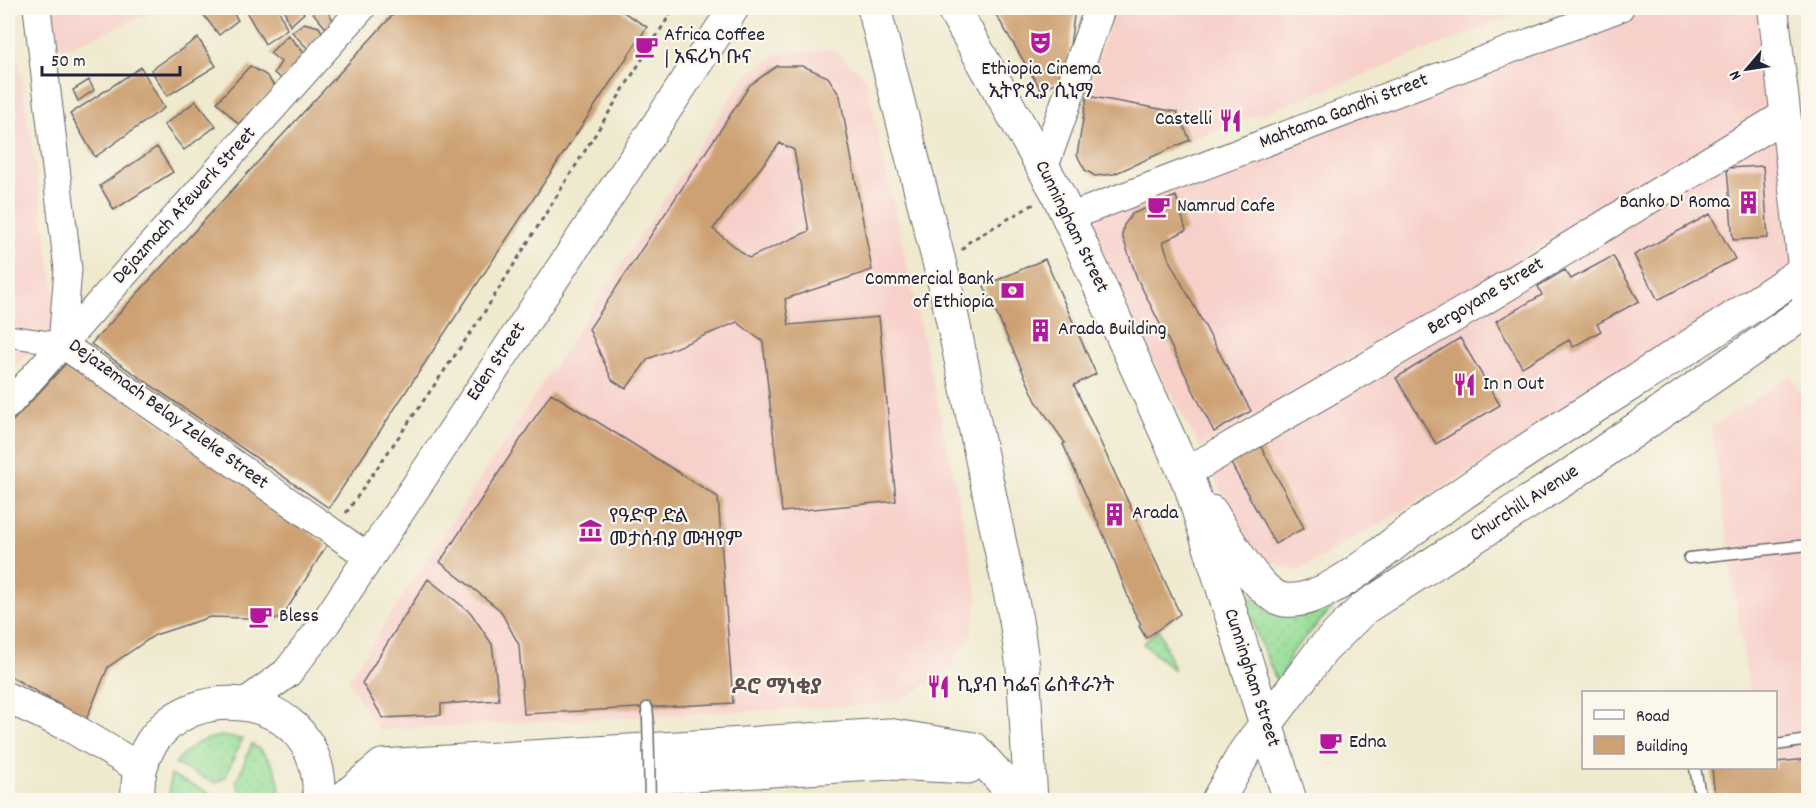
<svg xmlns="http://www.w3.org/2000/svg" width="1816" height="808" font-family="Dekko,'Noto Sans Ethiopic',sans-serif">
	<defs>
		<pattern id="grass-dots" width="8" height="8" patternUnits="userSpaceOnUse" patternTransform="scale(1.5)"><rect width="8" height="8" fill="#96de98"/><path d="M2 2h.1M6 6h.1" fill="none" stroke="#81be84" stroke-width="1.8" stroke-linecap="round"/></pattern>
	</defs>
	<rect width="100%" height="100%" fill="#fbf7ec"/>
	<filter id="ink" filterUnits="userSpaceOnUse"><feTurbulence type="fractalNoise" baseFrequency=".0167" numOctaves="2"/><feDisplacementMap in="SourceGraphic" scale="12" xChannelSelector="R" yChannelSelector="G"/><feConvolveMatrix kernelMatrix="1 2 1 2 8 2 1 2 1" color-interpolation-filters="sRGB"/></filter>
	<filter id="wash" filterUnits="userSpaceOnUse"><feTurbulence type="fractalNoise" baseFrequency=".008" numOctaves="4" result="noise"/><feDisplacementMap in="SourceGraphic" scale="24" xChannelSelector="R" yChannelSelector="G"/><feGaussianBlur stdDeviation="1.35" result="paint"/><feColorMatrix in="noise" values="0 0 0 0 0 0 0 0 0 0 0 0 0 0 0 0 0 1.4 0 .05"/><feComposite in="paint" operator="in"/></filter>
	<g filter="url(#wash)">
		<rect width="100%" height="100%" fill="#efe9ce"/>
		<!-- built -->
		<path fill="#f7d0ca" d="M53,8h112l-104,42z
			M1114,8h417l-187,75 -154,57 -13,-29 -90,-15z
			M1627,8h133l17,99 -577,340 -126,-232z
			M8,17h4l47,303 -51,56z
			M833,49l32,28 93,418 20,103 -7,38 -22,31 -31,24 -30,13 -510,26 -30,-50 396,-602 34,-24z
			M1777,120l17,152 -125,83 -371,216 -42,-13 -50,-97z
			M1792,375l16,36v389h-43l-5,-32h16v-76h-27l-38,-265z"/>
		<!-- grass -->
		<path fill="url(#grass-dots)" stroke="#5c806a" stroke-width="1.5" d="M1242,588l28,25 33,3 31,-10 -43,47 -12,33 -21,-49z
			M1159,629l15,41 -31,-26z
			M220,736l22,3 -17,39 -10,5 -40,-19c12,-17 25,-24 45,-28z
			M252,744c20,13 30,33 27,56h-24l-13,-5 -6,-13z
			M170,775l40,18 2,7h-43z"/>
		<g id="blocks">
			<!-- building -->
			<path fill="#cda173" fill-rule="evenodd" d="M201,8h29l8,12 -19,15 -20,-26z
				M244,8h34l9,21 -22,15z
				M286,8h15l3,5 -14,13 -6,-17z
				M309,8h16l11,16 -7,8z
				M399,8h218l30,19 -318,481 -238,-164z
				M992,8h83l-9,69 -25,13z
				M304,23l15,4 7,12 -16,12 -18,-19z
				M288,35l18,20 -23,25 -9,-7 7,-11 -11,-9z
				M198,38l18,28 -49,30 -16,-26z
				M250,66l16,9 10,13 -38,36 -21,-22z
				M777,66h26l25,11 12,19 32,174 -87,29 4,26 90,-8 17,184 -114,11 -19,-170 -26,-20 -89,37 -22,30 -14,-9 -23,-51 161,-244zM780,143l14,7 15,81 -60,27 -36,-29z
				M141,67l23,41 -69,49 -25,-43z
				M89,80l5,10 -16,11 -5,-11z
				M1087,96l90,16 13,28 -76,34 -19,2 -10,-6 -8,-15z
				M196,101l20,25 -32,24 -20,-25z
				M157,147l16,25 -59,38 -14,-24z
				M1763,166l5,72 -35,2 -6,-72z
				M1176,196l10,34 -23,12 7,20 81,149 -37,21 -77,-154 -15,-43 2,-10 8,-11z
				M1710,214l25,45 -77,41 -24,-45z
				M1613,256l26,45 -42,23 4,7 -28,16 -4,-7 -47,27 -26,-46 46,-26 -4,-9 27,-16 6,9z
				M1045,259l51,115 -22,11 106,229 -34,24 -7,-12 2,-2 -7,-12 -25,-65 -46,-103 2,-1 -29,-42 -52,-115z
				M1460,338l40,67 -64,39 -40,-66z
				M71,358l256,187 -46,74 -71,-2 -55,18 -47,32 -22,53 -78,-45v-249z
				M551,393l167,104 15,206 -209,11 -5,-69 -19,-35 -60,-48z
				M1258,441l46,87 -29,16 -47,-86z
				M428,579l43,34 21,31 7,56 -58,4v11l-58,3 -21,-35z
				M1808,759v41h-93l-3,-32h64v-6z"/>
		</g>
	</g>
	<g filter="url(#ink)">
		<use href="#blocks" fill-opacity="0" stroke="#6a686e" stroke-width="1.5"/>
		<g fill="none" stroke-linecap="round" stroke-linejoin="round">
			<defs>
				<path id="service" d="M1689,558l119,-13
					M647,708l1,9
					M1776,745l32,-5
					M1695,768l6,32"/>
				<path id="minor" d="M8,336l54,8"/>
				<path id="tertiary" d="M37,8l31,261 -6,75 308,214
					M1069,217l551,-209
					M8,405l354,-397"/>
				<path id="secondary" d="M1773,8l35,301
					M1043,167l57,-159
					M1185,473l295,-171 304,-186
					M8,698l64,30 69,41
					M246,703l41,-30 35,-45 412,-620"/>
				<path id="primary" d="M874,8l72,281 70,331 7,47 8,133
					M953,8l104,184 134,295 99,313
					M1211,512c13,21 48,85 74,88 38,5 96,-47 125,-69 128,-95 268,-172 398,-263
					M347,798l39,-5 505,-30 77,4
					M138,800c-8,-128 189,-130 181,0
					M342,800l40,-34 506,-31 86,14 35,39 6,12
					M1218,800l27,-48 77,-102 42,-42 202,-130 242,-168"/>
			</defs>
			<!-- service casing -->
			<use href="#service" stroke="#6a686e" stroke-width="13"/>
			<!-- minor casing -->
			<use href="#minor" stroke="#6a686e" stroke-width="23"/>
			<!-- tertiary casing -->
			<use href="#tertiary" stroke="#6a686e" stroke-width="29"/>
			<!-- secondary casing -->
			<use href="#secondary" stroke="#6a686e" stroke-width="32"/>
			<!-- primary casing -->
			<use href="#primary" stroke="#6a686e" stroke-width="35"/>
			<!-- path -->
			<path stroke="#6a686e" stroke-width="3" stroke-dasharray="4.5 4.5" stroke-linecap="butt" d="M8,10l8,-1
				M962,250l8,-9 64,-37
				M346,513l134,-194 194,-311"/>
			<!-- service -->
			<use href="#service" stroke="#fff" stroke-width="10"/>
			<!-- minor -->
			<use href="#minor" stroke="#fff" stroke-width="21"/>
			<!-- tertiary -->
			<use href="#tertiary" stroke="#fff" stroke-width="27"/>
			<!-- secondary -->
			<use href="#secondary" stroke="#fff" stroke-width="30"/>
			<!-- primary -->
			<use href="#primary" stroke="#fff" stroke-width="33"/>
			<defs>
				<path id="service-bridge" d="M648,717l2,83"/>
			</defs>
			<!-- service-bridge casing -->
			<use href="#service-bridge" stroke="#6a686e" stroke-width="13" stroke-linecap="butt"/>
			<!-- service-bridge -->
			<use href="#service-bridge" stroke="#fff" stroke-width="10"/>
		</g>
	</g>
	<!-- icons -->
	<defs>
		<symbol id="theatre-bare" viewBox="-9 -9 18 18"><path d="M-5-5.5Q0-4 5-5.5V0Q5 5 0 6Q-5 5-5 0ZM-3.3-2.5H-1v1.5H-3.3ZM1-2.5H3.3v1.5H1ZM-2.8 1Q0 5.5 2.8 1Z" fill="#b5179e" stroke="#fbf7ec" stroke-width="2.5" paint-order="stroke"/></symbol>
		<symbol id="cafe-bare" viewBox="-9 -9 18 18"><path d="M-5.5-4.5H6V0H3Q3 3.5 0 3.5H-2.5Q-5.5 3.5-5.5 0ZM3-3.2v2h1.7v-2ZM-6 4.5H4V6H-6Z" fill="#b5179e" stroke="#fbf7ec" stroke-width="2.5" paint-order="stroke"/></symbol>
		<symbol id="restaurant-bare" viewBox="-9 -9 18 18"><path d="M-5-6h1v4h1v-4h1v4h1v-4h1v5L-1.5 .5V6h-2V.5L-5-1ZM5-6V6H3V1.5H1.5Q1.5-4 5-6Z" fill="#b5179e" stroke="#fbf7ec" stroke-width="2.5" paint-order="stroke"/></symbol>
		<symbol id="building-bare" viewBox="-9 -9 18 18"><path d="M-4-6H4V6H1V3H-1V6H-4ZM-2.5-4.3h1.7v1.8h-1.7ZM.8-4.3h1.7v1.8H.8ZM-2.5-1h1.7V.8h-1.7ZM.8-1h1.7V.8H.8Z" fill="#b5179e" stroke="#fbf7ec" stroke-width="2.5" paint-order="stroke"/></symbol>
		<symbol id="bank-bare" viewBox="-9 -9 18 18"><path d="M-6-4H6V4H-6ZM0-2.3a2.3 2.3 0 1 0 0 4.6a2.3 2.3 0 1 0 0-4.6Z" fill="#b5179e" stroke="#fbf7ec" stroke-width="2.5" paint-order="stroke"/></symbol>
		<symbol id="museum-bare" viewBox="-9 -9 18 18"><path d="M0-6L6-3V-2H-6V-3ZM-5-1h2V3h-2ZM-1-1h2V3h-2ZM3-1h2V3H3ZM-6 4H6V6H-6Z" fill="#b5179e" stroke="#fbf7ec" stroke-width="2.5" paint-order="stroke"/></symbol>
	</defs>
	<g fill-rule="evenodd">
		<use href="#theatre-bare" x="1024" y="26" width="33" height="33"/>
		<use href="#cafe-bare" x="630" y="30" width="33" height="33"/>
		<use href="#restaurant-bare" x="1214" y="104" width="33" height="33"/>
		<use href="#building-bare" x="1732" y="186" width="33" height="33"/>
		<use href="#cafe-bare" x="1142" y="190" width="33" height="33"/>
		<use href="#bank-bare" x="996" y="274" width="33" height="33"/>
		<use href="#building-bare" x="1024" y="314" width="33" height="33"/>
		<use href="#restaurant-bare" x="1448" y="368" width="33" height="33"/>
		<use href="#building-bare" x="1098" y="498" width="33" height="33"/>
		<use href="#museum-bare" x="574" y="514" width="33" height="33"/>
		<use href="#cafe-bare" x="244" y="600" width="33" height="33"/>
		<use href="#restaurant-bare" x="922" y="670" width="33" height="33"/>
		<use href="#cafe-bare" x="1314" y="726" width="33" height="33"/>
	</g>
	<g text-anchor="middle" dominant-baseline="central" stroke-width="4.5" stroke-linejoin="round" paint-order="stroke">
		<!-- poi labels -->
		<g font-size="20" fill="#22223b" stroke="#fbf7ec" text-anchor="start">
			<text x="664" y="36">Africa Coffee<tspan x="664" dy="23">| አፍሪካ ቡና</tspan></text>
			<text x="1041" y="70" text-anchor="middle">Ethiopia Cinema<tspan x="1041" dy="23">ኢትዮጲያ ሲኒማ</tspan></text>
			<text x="1212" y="120" text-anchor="end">Castelli</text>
			<text x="1730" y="203" text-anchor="end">Banko D' Roma</text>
			<text x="1177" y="207">Namrud Cafe</text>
			<text x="994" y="280" text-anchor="end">Commercial Bank<tspan x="994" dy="23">of Ethiopia</tspan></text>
			<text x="1058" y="330">Arada Building</text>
			<text x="1483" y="385">In n Out</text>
			<text x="1132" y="514">Arada</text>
			<text x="609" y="518">የዓድዋ ድል<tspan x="609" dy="23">መታሰብያ ሙዝየም</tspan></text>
			<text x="279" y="617">Bless</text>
			<text x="957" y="687">ኪያብ ካፌና ሬስቶራንት</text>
			<text x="1349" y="743">Edna</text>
		</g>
		<!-- street labels -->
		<g font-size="20" fill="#22223b" stroke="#fbf7ec">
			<text transform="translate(1344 112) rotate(-21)">Mahtama Gandhi Street</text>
			<text transform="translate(185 206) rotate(-48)">Dejazmach Afewerk Street</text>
			<text transform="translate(1071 227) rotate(64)">Cunningham Street</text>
			<text transform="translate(1486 297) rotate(-31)">Bergoyane Street</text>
			<text transform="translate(497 362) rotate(-56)">Eden Street</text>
			<text transform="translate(168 415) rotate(36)">Dejazemach Belay Zeleke Street</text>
			<text transform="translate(1525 504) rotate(-33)">Churchill Avenue</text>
			<text transform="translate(1251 678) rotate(72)">Cunningham Street</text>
		</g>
		<!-- neighbourhood labels -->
		<g font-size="21" font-weight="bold" fill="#5e4e4f" stroke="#fbf7ec">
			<text x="777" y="689">ዶሮ ማነቂያ</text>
		</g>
	</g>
	<!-- margin -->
	<rect width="1816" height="808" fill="none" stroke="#fbf7ec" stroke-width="30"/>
	<!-- legend -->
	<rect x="1582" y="691" width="195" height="78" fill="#fbf7ec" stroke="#a4a2a5" stroke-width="1.5"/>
	<rect x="1594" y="710" width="30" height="9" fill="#ffffff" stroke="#a4a2a5" stroke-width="1.5"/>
	<text x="1636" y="721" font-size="18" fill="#22223b">Road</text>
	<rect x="1594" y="736" width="30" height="18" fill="#cda173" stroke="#a4a2a5" stroke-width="1.5"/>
	<text x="1636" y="751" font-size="18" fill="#22223b">Building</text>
	<!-- north arrow -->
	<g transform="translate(1747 69) rotate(241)" stroke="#fbf7ec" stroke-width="4.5" paint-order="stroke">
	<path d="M0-4.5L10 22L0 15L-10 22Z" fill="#22223b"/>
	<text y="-9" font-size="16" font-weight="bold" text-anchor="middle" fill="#22223b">N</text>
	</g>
	<!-- scale -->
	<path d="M42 66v9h138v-9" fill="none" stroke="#22223b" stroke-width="3"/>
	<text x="51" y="66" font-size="18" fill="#22223b" stroke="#fbf7ec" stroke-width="4.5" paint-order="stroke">50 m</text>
</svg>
